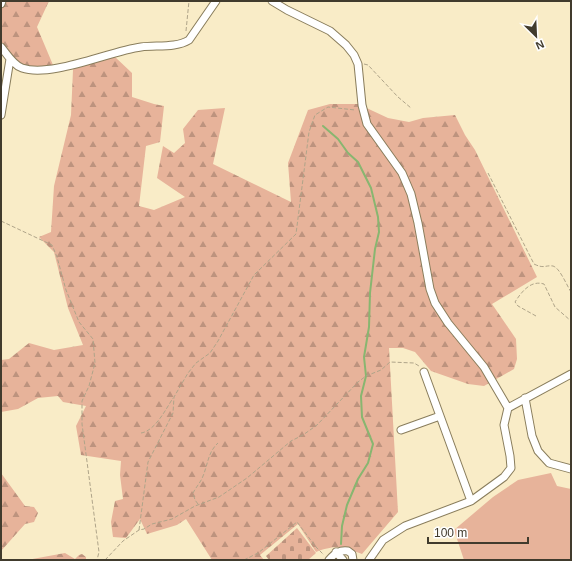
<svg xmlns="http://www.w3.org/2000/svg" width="572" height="561" font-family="Arial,sans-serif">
	<defs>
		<pattern id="forest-firs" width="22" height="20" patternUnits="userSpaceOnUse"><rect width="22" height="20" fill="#e7b39a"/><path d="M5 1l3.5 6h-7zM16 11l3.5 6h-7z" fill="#bd937e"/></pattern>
		<pattern id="cemetery-stones" width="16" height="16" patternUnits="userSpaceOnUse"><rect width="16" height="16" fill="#e7b39a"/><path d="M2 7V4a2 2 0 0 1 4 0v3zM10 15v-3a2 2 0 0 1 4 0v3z" fill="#bd937e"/></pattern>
	</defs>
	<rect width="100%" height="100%" fill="#f9ecc7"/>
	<!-- grass -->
	<path fill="#e7b39a" d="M551,473l6,13 14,3v71h-107l-10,-30 39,-33 25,-17z"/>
	<!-- forest -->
	<path fill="url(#forest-firs)" d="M1,1h48l-12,26 16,38 -9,3h-21l-22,-26z
		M114,56l18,17v24l22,7 10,2 -4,36 -14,4 -7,60 15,4 31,-13 -28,-19 6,-32 11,7 11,-10 -2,-14 15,-19 27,-2 -12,56 78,38 -3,-39 20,-53 22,-6h28l30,14 21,4 14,-4 32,-3 10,20 10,15 62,127 -45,27 24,35 1,20 -3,10 -30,17 -16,-2 -37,-13 -16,-19 -12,-4h-14l9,164 -36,42c-19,-7 -26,-10 -46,-2l-18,-28 -38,31 4,5h-52l-26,-41 -9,6 -30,9 -7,-15 -14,19 -13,-1 -2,-15 4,-21 8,-2 -3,-24 1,-14 -40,-6 -5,-29 10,-20 -23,-4 -5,-6 -20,2 -20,11 -17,3v-52l8,-1 20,-16 25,7 29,-5 -15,-37 -14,-56 -15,-15 12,-5 3,-46 17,-71 2,-45 4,-10z
		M1,473l24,33 9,1 4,6 -4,9 -9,2 -24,27z
		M65,553l10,6 4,-4 3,-1 4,3v3h-59z"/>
	<!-- cemetery -->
	<path fill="url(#cemetery-stones)" d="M297,528l19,25 -8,7h-39l-3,-4z"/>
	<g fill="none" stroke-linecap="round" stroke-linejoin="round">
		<!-- stream -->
		<path stroke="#88b670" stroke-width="2" d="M323,126l15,13 10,14 10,9 13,26 7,29 1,15 -4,17 -5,44 -1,34 -5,30 2,19 -5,20 1,21 11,27 -5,19 -10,16 -11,26 -5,21 -1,18"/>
		<defs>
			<path id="minor" d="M272,1l15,9 43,21 16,14 8,10 4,9 4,41 5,19 35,49 9,21 7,29 12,66 5,14 13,20 36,44 24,41 -4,17 6,31 1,12 -7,9 -33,24 -66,25 -22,14 -14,20
				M1,4l1,-3
				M1,47c6,7 12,18 21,21 29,10 88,-17 119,-21 16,-2 35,1 48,-7l27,-39
				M1,115l9,-56
				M424,372l47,129
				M525,398l7,38 6,15 11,12 22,6
				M508,408l63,-34
				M401,430l39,-14
				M336,552l7,8
				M329,560c6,-7 10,-10 19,-9l4,3 1,6"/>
		</defs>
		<!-- minor casing -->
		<use href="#minor" stroke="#897d5c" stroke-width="9"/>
		<!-- path -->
		<path stroke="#afa489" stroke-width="1" stroke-dasharray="4 2" stroke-linecap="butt" d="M186,31l3,-30
			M364,64l4,1 30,32 13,11
			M488,173l46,91c10,5 11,1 19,2 7,2 14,20 18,26
			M1,221l51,24 5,12 9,33 13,32 14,17 2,24 -6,23 -7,15v23l17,128 -2,8
			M536,316l-18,-10 -3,-4c7,-11 16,-22 29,-18l11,23 16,14
			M141,433c14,-2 25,-24 32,-35
			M198,504l-3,-4 -2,-7c3,-6 8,-11 10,-17 5,-12 5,-24 15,-33
			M139,530l9,-68 25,-49 1,-16 14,-24 8,-10 14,-10 8,-12 36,-66 42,-41 13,-102 6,-17 13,-8 27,3
			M105,560l18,-19 16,-11 5,-1 8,-5 20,-5 23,-13 24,-9 28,-19 44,-37 12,-6 14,-10 41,-43 8,-6 15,-6 9,-8 24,1 5,3
			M244,560l14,-7 39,-31 19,25 8,8"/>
		<!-- minor -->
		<use href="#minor" stroke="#fff" stroke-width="7"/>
	</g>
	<!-- border -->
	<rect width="572" height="561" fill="none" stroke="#413b2d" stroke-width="4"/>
	<!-- north arrow -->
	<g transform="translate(536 36) rotate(156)" stroke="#ffffff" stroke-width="3" paint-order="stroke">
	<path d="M0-3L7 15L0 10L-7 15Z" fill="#413b2d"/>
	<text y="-6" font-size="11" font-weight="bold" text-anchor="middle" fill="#413b2d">N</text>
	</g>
	<!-- scale -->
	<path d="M428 537v6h100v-6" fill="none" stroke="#413b2d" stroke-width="2"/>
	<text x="434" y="537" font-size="12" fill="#413b2d" stroke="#ffffff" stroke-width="3" paint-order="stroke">100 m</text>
</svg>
